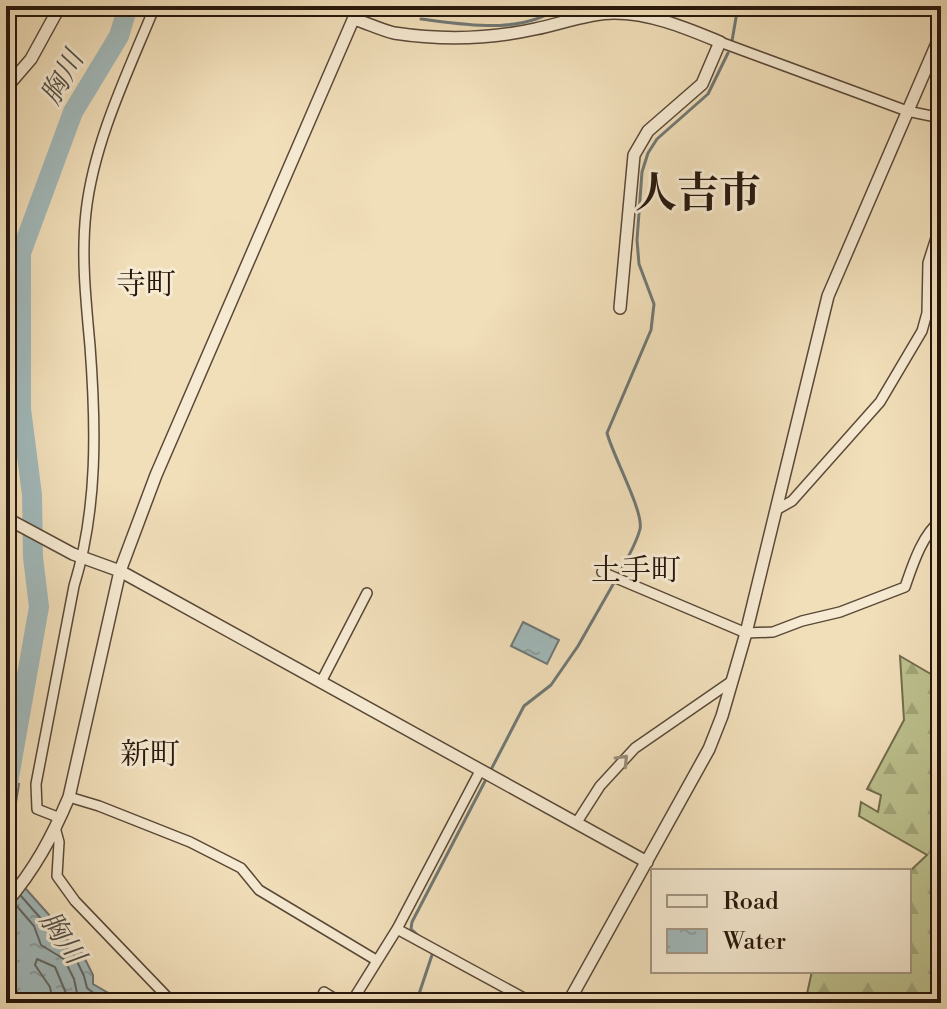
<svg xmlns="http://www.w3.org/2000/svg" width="947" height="1009" font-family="'Libre Bodoni','Noto Serif JP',serif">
	<defs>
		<pattern id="forest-firs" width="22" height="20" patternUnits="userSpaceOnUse" patternTransform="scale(2)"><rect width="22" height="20" fill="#bcc18e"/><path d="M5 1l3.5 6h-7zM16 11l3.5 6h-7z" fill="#a2a579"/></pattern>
		<pattern id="water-ripples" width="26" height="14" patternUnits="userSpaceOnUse" patternTransform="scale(2)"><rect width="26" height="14" fill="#a1b9bb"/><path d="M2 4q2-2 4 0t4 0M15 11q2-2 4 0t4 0" fill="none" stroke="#8b9ea0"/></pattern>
	</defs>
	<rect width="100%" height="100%" fill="#f1dfba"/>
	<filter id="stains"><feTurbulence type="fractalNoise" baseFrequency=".0025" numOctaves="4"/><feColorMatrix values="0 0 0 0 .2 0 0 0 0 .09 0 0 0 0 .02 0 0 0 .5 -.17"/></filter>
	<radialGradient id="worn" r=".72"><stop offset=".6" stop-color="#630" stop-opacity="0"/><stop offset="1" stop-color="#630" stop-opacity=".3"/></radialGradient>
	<!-- forest -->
	<path fill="url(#forest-firs)" stroke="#726c4d" stroke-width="2" d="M900,656l41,24v323h-136l7,-32h97v-99l18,-17 -68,-39 2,-14 17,10 3,-17 -14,-6 37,-69z"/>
	<!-- green -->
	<path fill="#bcc18e" stroke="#726c4d" stroke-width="2" d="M12,453v74l-6,28v-99z"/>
	<!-- water -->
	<path fill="url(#water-ripples)" stroke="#707875" stroke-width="2" d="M523,622l36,18 -12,24 -36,-18z
		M6,780l13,4 -5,31 -8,17z
		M6,834l3,36 42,47 4,17 23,11 15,30v9l17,10 7,9h-92l-19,-27z"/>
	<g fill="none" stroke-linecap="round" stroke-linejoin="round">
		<!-- shore -->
		<path stroke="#646864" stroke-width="2" d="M21,896l22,25 7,18 22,12 12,25 3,12 20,15
			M15,904l19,22 7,19 23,14 10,20 3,14 13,10
			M53,1003l-3,-16 -15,-22 2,-6 18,8 15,36"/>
		<!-- stream -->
		<path stroke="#707875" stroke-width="3" d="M421,19c47,6 100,16 141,-13
			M732,41l6,-35
			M618,576c7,-14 18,-31 22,-47 4,-17 -27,-73 -33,-96l44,-103 3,-26 -15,-40 -2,-24 5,-68 6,-19 9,-14 51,-45 20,-41
			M421,938l-10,-9 1,-7 112,-216 27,-21 27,-39 37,-65
			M416,1003l16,-48"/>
		<!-- river -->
		<path stroke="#a1b9bb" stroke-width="20" d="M6,794l33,-187 -6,-50 -1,-62 -11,-86v-156l52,-141 46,-76 9,-30"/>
		<defs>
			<path id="minor" d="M720,42l187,69 34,7
				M776,510l16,-9 88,-99 42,-71 5,-18 1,-50 13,-41
				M602,572l144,61 27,-1 29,-11 38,-9 65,-25c8,-23 17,-52 36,-67
				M321,682l46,-89
				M69,797l30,9 91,36 51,26 18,22 117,70
				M60,818l-23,-9 -1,-25 38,-198c24,-78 22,-160 16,-240 -4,-45 -9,-89 -4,-134 8,-71 42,-140 69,-206
				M577,822l23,-36 35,-38 97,-67
				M56,831l3,11 -2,34 18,25 98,102
				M397,929l136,74
				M319,1003l5,-11 18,11
				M351,1003l46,-74 83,-158"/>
			<path id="tertiary" d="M354,19c13,4 27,11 40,14 46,7 96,6 141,-4 25,-5 54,-16 79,-16 37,0 72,15 106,29l-18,42 -54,47 -14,24 -14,153
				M6,88l25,-29 29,-53
				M6,518l67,36 47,17 527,291
				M6,903c29,-34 46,-66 63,-106l51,-226 36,-96 203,-469
				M568,1003l141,-254 13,-33 24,-83 82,-337 113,-262"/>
		</defs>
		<!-- minor casing -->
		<use href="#minor" stroke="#5a4938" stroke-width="12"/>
		<!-- tertiary casing -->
		<use href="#tertiary" stroke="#5a4938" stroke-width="14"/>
		<!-- minor -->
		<use href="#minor" stroke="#f6ead2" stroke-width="9"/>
		<!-- tertiary -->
		<use href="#tertiary" stroke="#f6ead2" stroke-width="11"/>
	</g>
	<!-- one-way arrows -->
	<defs><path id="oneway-chevron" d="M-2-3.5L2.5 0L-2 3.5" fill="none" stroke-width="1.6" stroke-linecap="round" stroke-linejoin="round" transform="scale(2)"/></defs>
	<use stroke="#998b79" href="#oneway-chevron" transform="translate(623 760) rotate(-46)"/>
	<g text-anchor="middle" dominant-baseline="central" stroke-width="6" stroke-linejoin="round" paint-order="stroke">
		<!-- water labels -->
		<g font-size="28" font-style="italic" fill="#525049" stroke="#f6ead2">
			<text transform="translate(63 78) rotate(-61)">胸川</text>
			<text transform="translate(62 938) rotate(56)">胸川</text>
		</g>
		<!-- quarter labels -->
		<g font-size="30" fill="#27170c" stroke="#f6ead2">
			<text x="146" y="285">寺町</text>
			<text x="636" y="571">土手町</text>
			<text x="150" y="755">新町</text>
		</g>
		<!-- town labels -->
		<g font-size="42" font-weight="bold" fill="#27170c" stroke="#f6ead2">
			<text x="698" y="194">人吉市</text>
		</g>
	</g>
	<!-- margin -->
	<rect width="947" height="1009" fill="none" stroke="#f1dfba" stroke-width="32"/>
	<rect x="8" y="8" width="931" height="993" fill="none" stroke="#27170c" stroke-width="4"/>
	<rect x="16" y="16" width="915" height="977" fill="none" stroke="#27170c" stroke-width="2"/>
	<!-- legend -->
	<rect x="651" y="869" width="260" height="104" fill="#f6ead2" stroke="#a39683" stroke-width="2"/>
	<rect x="667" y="895" width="40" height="12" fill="#f6ead2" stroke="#a39683" stroke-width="2"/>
	<text x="723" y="909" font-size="24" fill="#27170c">Road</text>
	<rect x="667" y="929" width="40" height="24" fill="url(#water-ripples)" stroke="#a39683" stroke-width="2"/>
	<text x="723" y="949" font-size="24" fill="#27170c">Water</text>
	<rect width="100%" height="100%" filter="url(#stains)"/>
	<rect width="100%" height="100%" fill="url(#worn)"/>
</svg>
